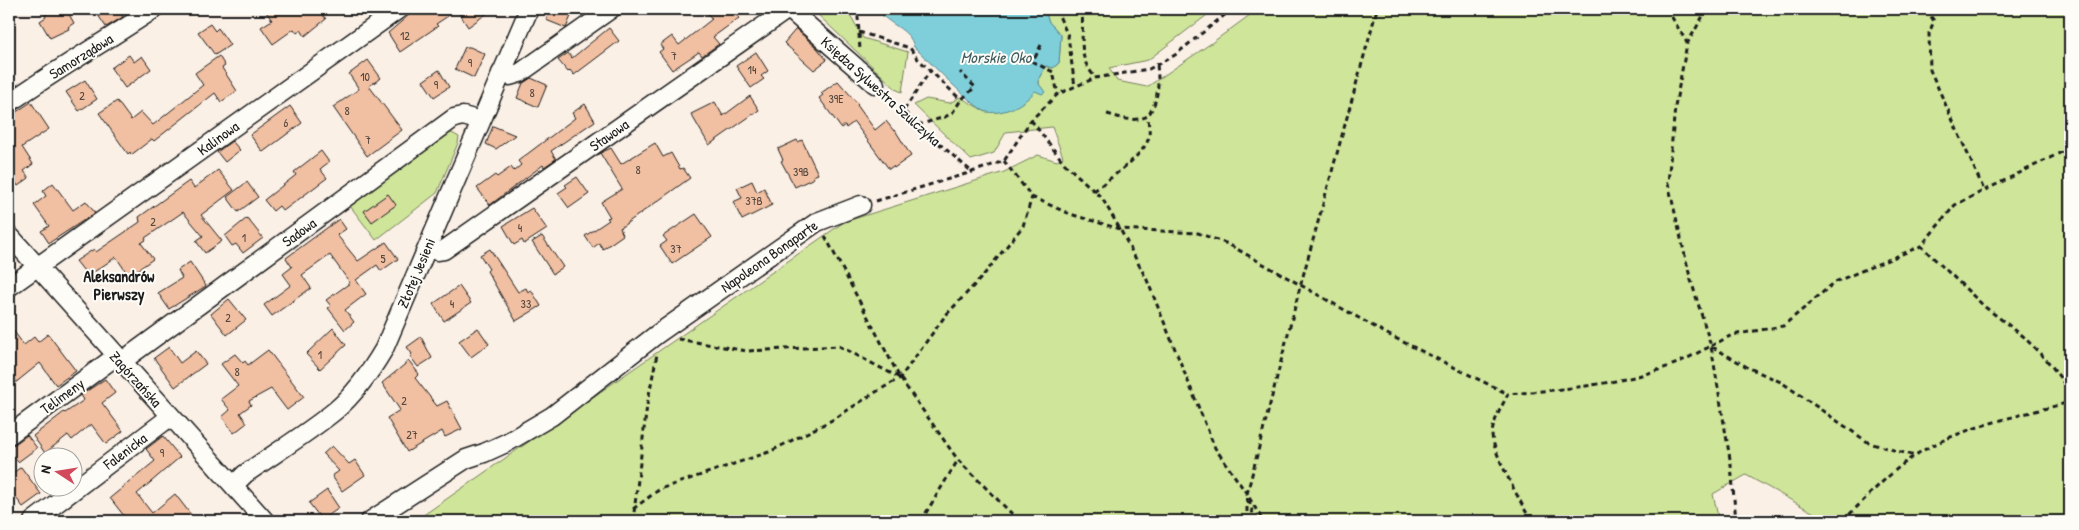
<svg xmlns="http://www.w3.org/2000/svg" width="2079" height="530" font-family="'Patrick Hand',sans-serif">
	<rect width="100%" height="100%" fill="#fbf0e6"/>
	<filter id="ink" filterUnits="userSpaceOnUse"><feTurbulence type="fractalNoise" baseFrequency=".02" numOctaves="2"/><feDisplacementMap in="SourceGraphic" scale="10" xChannelSelector="R" yChannelSelector="G"/><feConvolveMatrix kernelMatrix="1 2 1 2 8 2 1 2 1" color-interpolation-filters="sRGB"/></filter>
	<g filter="url(#ink)">
		<!-- green -->
		<path fill="#cee59a" stroke="#75805b" d="M816,9h28l8,9 11,20 45,14 -6,40 -5,-2 -82,-78z
			M1044,9h171l-67,51 -39,8 8,13 30,6 66,-45 45,-33h812v512h-258l2,-8 -68,-38 -33,19 6,27h-1304l429,-299 160,-50 34,-17 19,6 6,-4 -11,-30 -46,5 -12,21 -23,7 -57,-55 12,-6 24,4 10,-6 26,15 53,-28v-6l7,-12 7,2 6,-5 2,-28 -12,-13z
			M452,133l7,4 -1,6 -21,50 -61,47 -29,-38 97,-67z"/>
		<!-- water -->
		<path fill="#7fcfda" stroke="#57878e" d="M877,9h167l5,13 12,13 -2,28 -6,5 -7,-2 -7,12v6l6,8 -3,2 -7,-3c-10,13 -31,24 -48,21 -11,-2 -61,-54 -73,-65 -4,-19 -27,-22 -37,-38z"/>
		<!-- building -->
		<path fill="#f1bfa1" stroke="#1c1c1c" d="M55,9h11l8,14 -6,4 1,2 -19,9 -10,-17 6,-4 -1,-2z
			M94,9h23l6,8 -17,10z
			M264,9h54l8,10 -21,17 -4,-6 -4,3 -3,-4 -21,15 -12,-17 11,-7z
			M416,9h77l-25,18 -11,-17 -21,14 2,2 -38,26 -12,-19z
			M551,9h23l-8,19 -20,-8z
			M704,9h28l7,9 -26,19 6,7 -17,12 -3,-4 -27,18 -13,-18 4,-3 -3,-4 12,-9 7,9 33,-26z
			M210,24l5,7 3,-3 12,17 -15,10 -17,-23z
			M609,28l10,13 -45,34 -4,-5 -2,2 -10,-12 10,-7 4,5z
			M796,29l21,19 10,12 -13,10 -30,-27z
			M465,47h5l15,7 -11,24 -19,-9z
			M756,52l12,19 -7,5 3,3 -13,9 -15,-22z
			M129,55l5,7 8,-6 9,13 -26,19 -14,-20z
			M219,56l6,10 -3,2 15,23 -16,11 -6,-9 -61,48 -2,-2 -21,16 -1,-3 -2,2 -29,-41 18,-12 14,19 10,-8 12,13 50,-40 -8,-12z
			M368,60l13,18 -12,8 33,44 -35,26 -34,-49 26,-18 -10,-15z
			M439,70l10,17 -15,10 -11,-16z
			M531,78l16,7 -9,22 -21,-9 6,-15z
			M85,80l12,19 -18,12 -13,-19z
			M838,81l20,23 -1,1 18,25 11,-9 8,10 1,-1 16,26 -17,12 -1,-2 -4,3 -35,-47 -8,6 -1,-3 -4,3 -22,-30 4,-3 -2,-2z
			M750,96l9,14 -50,35 -18,-31 24,-12 8,14z
			M31,102l18,27 -27,18 11,17 -9,7 5,7 -11,8 -9,-14v-55z
			M585,104l10,17 -44,30 5,8 -12,8 -1,-2 -53,40 -13,-17 18,-13 2,2 14,-10 3,4 7,-6 -3,-4 57,-43 -3,-5z
			M290,106l12,17 -39,29 -13,-17z
			M493,126l22,9 -19,14 -10,-5z
			M797,140l1,2 4,-2 16,34 -5,2 1,2 -19,9 -14,-26 2,-1 -5,-11z
			M232,141l8,9 -15,12 -8,-10z
			M655,143l8,14 8,-4 9,16 3,-1 7,10 -70,50 3,7 -20,14 -4,-6 -6,5 -8,-12 24,-16 -2,-2 3,-1 -9,-15 21,-13 -22,-36 11,-5 10,16z
			M321,151l8,11 -9,7 7,9 -44,33 -4,-5 -6,5 -9,-11 32,-25 -2,-3z
			M218,170l16,20 -33,25 21,26 -17,12 -9,-12 7,-5 -20,-24 -38,26 1,2 -5,3 12,16 -24,17 -13,-19 -28,19 -12,-15 18,-12 2,3 44,-30 -1,-5 50,-36 5,7z
			M577,177l12,17 -20,14 -11,-15 9,-6 -2,-2z
			M752,181l5,11 7,-4 8,17 -30,15 -9,-18 9,-4 -5,-10z
			M247,182l11,15 -20,15 -11,-15z
			M53,183l20,27 13,-9 9,12 -46,30 -8,-12 8,-5 -15,-21 12,-9 -3,-5z
			M388,194l8,11 -24,17 -8,-11z
			M532,208l15,21 -23,15 -2,-4 -8,5 -11,-19z
			M696,214l16,23 -40,27 -12,-18 7,-5 -4,-5z
			M247,218l16,20 -20,15 -7,-9 -4,2 -7,-10z
			M339,219l7,10 -9,6 21,26 28,-19 12,17 -17,12 -4,-6 -21,15 10,14 -21,16 9,12 -9,8 -17,-22 3,-2 -5,-6 24,-17 -20,-28 -28,20 9,13 -39,28 -8,-11 27,-20 -8,-11 9,-7 -6,-9z
			M542,236l21,31 -10,7 -21,-32z
			M490,249l28,43 8,-4 2,4 3,-2 10,16 -25,15 -29,-50 2,-2 -9,-14z
			M190,262l16,24 -37,23 -11,-16 24,-15 -4,-8z
			M459,286l12,17 -27,18 -11,-17z
			M229,299l17,21 -19,15 -16,-21z
			M9,325l15,20 10,-8 4,5 10,-8 28,37 -20,14 -16,-22 -31,25z
			M333,328l13,17 -26,24 -14,-15z
			M478,328l11,16 -18,13 -12,-16z
			M421,337l11,21 -14,9 -8,-11 2,-2 -5,-7z
			M169,347l11,16 16,-12 10,13 -31,23 -21,-29z
			M268,350l36,47 -17,13 -16,-21 -22,12 2,4 -11,8 7,10 -13,10 -12,-16 8,-7 -9,-11 17,-13 -17,-22 14,-10 8,9 2,-2 3,4z
			M409,361l10,13 -4,4 22,28 10,-5 15,28 -17,8 -3,-6 -35,21 -20,-34 13,-8 -18,-27z
			M105,379l10,14 -13,10 21,28 -17,13 -15,-20 -19,16 -4,-5 -23,18 -12,-17 31,-24 1,1 19,-13 -3,-5z
			M27,435l10,13 -19,14 -9,-11v-6l6,-1z
			M163,436l17,21 -43,37 15,19 23,-19 17,22 -6,5h-58l-18,-23 45,-37 -9,-12z
			M332,446l17,18 6,-4 10,15 -23,16 -10,-15 7,-5 -16,-17z
			M21,467l20,27 -18,13 -14,-18v-13z
			M327,490l12,18 -17,12 -13,-17z"/>
		<g fill="none" stroke-linecap="round" stroke-linejoin="round">
			<defs>
				<path id="minor" d="M789,9l86,75
					M501,73l9,3 10,-3 91,-64
					M9,103c47,-33 97,-62 145,-94
					M9,235l256,286
					M427,248l10,3 7,-1 344,-241
					M9,287l390,-278
					M121,362l333,-244 9,-2 18,5
					M9,435l106,-78
					M234,485l11,-11c30,-21 63,-41 91,-64 20,-17 35,-39 48,-61l145,-340
					M33,521l137,-104
					M370,521l96,-62 18,-6 22,-10 46,-27 104,-81 161,-113 44,-17"/>
			</defs>
			<!-- minor casing -->
			<use href="#minor" stroke="#1c1c1c" stroke-width="21"/>
			<!-- path -->
			<path stroke="#1c1c1c" stroke-width="3" stroke-dasharray="5 4" stroke-linecap="butt" d="M852,9l6,8 2,34
				M1056,9l12,27 7,51
				M1081,9c4,17 -2,35 4,52 2,6 7,12 10,17
				M1667,9l20,34
				M1707,9l-20,35 -12,63 -7,76 22,94 21,69 20,119 5,56
				M1926,9l8,12 -5,12 1,37 54,120
				M859,32l51,16 7,10 44,42
				M1041,45l-8,17 20,10 5,22
				M886,94l32,31 54,47
				M904,110l26,-39
				M1107,114c15,4 26,9 41,2 11,-17 11,-31 9,-52
				M1031,120l33,43 38,35 18,31 27,51 68,168 32,46 16,27
				M918,125l27,-8 8,-5 8,-12 14,-13 -15,-15
				M2070,148l-115,57 -34,41 64,61 38,29 28,29 19,27
				M1004,161l28,36 38,17 50,15 78,4 30,11 161,91 119,59
				M1094,191c14,-12 53,-37 55,-55 1,-6 -1,-13 -1,-20
				M876,201l96,-29 32,-11 27,-41 27,-26 37,-16 54,-9 26,-14 57,-46
				M825,236l75,142 58,82 61,61
				M678,339l69,12 92,-5 61,32
				M1711,346l21,-11 51,-9 52,-44 86,-36
				M1249,500l6,21
				M633,509l27,-20 109,-37 65,-33 37,-24 29,-17 45,-62 37,-39 41,-51 9,-29
				M633,521l14,-116 10,-51
				M921,521l37,-61
				M1247,521v-27l53,-207 77,-278
				M1531,521c-9,-17 -40,-71 -39,-88 2,-14 10,-27 16,-39 49,-4 107,-9 153,-25 17,-5 34,-15 50,-23l36,21 34,15 88,61 46,13
				M1843,521c23,-23 45,-47 71,-65 45,-29 105,-40 156,-54"/>
			<!-- minor -->
			<use href="#minor" stroke="#fdfcf7" stroke-width="18"/>
		</g>
	</g>
	<g text-anchor="middle" dominant-baseline="central" stroke-width="4" stroke-linejoin="round" paint-order="stroke">
		<!-- number labels -->
		<g font-size="12" fill="#51453d">
			<text x="405" y="35">12</text>
			<text x="674" y="55">7</text>
			<text x="470" y="62">9</text>
			<text x="752" y="69">14</text>
			<text x="365" y="76">10</text>
			<text x="436" y="84">9</text>
			<text x="532" y="92">8</text>
			<text x="82" y="95">2</text>
			<text x="836" y="98">39E</text>
			<text x="347" y="110">8</text>
			<text x="286" y="122">6</text>
			<text x="368" y="139">7</text>
			<text x="638" y="169">8</text>
			<text x="801" y="171">39B</text>
			<text x="754" y="200">37B</text>
			<text x="153" y="221">2</text>
			<text x="520" y="227">4</text>
			<text x="244" y="237">1</text>
			<text x="676" y="248">37</text>
			<text x="383" y="258">5</text>
			<text x="452" y="303">4</text>
			<text x="526" y="303">33</text>
			<text x="228" y="317">2</text>
			<text x="320" y="354">1</text>
			<text x="237" y="371">8</text>
			<text x="404" y="400">2</text>
			<text x="412" y="434">27</text>
			<text x="162" y="452">9</text>
		</g>
		<!-- street labels -->
		<g font-size="15" fill="#1c1c1c" stroke="#fdfcf7">
			<text transform="translate(81 56) rotate(-32)">Samorządowa</text>
			<text transform="translate(881 91) rotate(42)">Księdza Sylwestra Szulczyka</text>
			<text transform="translate(609 135) rotate(-35)">Stawowa</text>
			<text transform="translate(218 138) rotate(-36)">Kalinowa</text>
			<text transform="translate(299 232) rotate(-36)">Sadowa</text>
			<text transform="translate(769 256) rotate(-35)">Napoleona Bonaparte</text>
			<text transform="translate(416 273) rotate(-67)">Złotej Jesieni</text>
			<text transform="translate(136 379) rotate(48)">Zagórzańska</text>
			<text transform="translate(62 396) rotate(-36)">Telimeny</text>
			<text transform="translate(125 451) rotate(-37)">Falenicka</text>
		</g>
		<!-- water labels -->
		<g font-size="16" font-style="italic" fill="#3f5b5e" stroke="#fdfcf7">
			<text x="996" y="57">Morskie Oko</text>
		</g>
		<!-- neighbourhood labels -->
		<g font-size="16" font-weight="bold" fill="#1c1c1c" stroke="#fdfcf7">
			<text x="119" y="276">Aleksandrów<tspan x="119" dy="18">Pierwszy</tspan></text>
		</g>
	</g>
	<!-- margin -->
	<rect width="2079" height="530" fill="none" stroke="#fdfcf7" stroke-width="30"/>
	<rect x="15" y="15" width="2049" height="500" fill="none" stroke="#1c1c1c" stroke-width="2" filter="url(#ink)"/>
	<!-- north arrow -->
	<g transform="translate(58 472) rotate(282)"><circle r="24" fill="#fdfcf7" stroke="#a3a29f"/>
	<path d="M0-4L9 19L0 12L-9 19Z" fill="#d1495b"/>
	<text y="-8" font-size="14" font-weight="bold" text-anchor="middle" fill="#1c1c1c">N</text>
	</g>
</svg>
